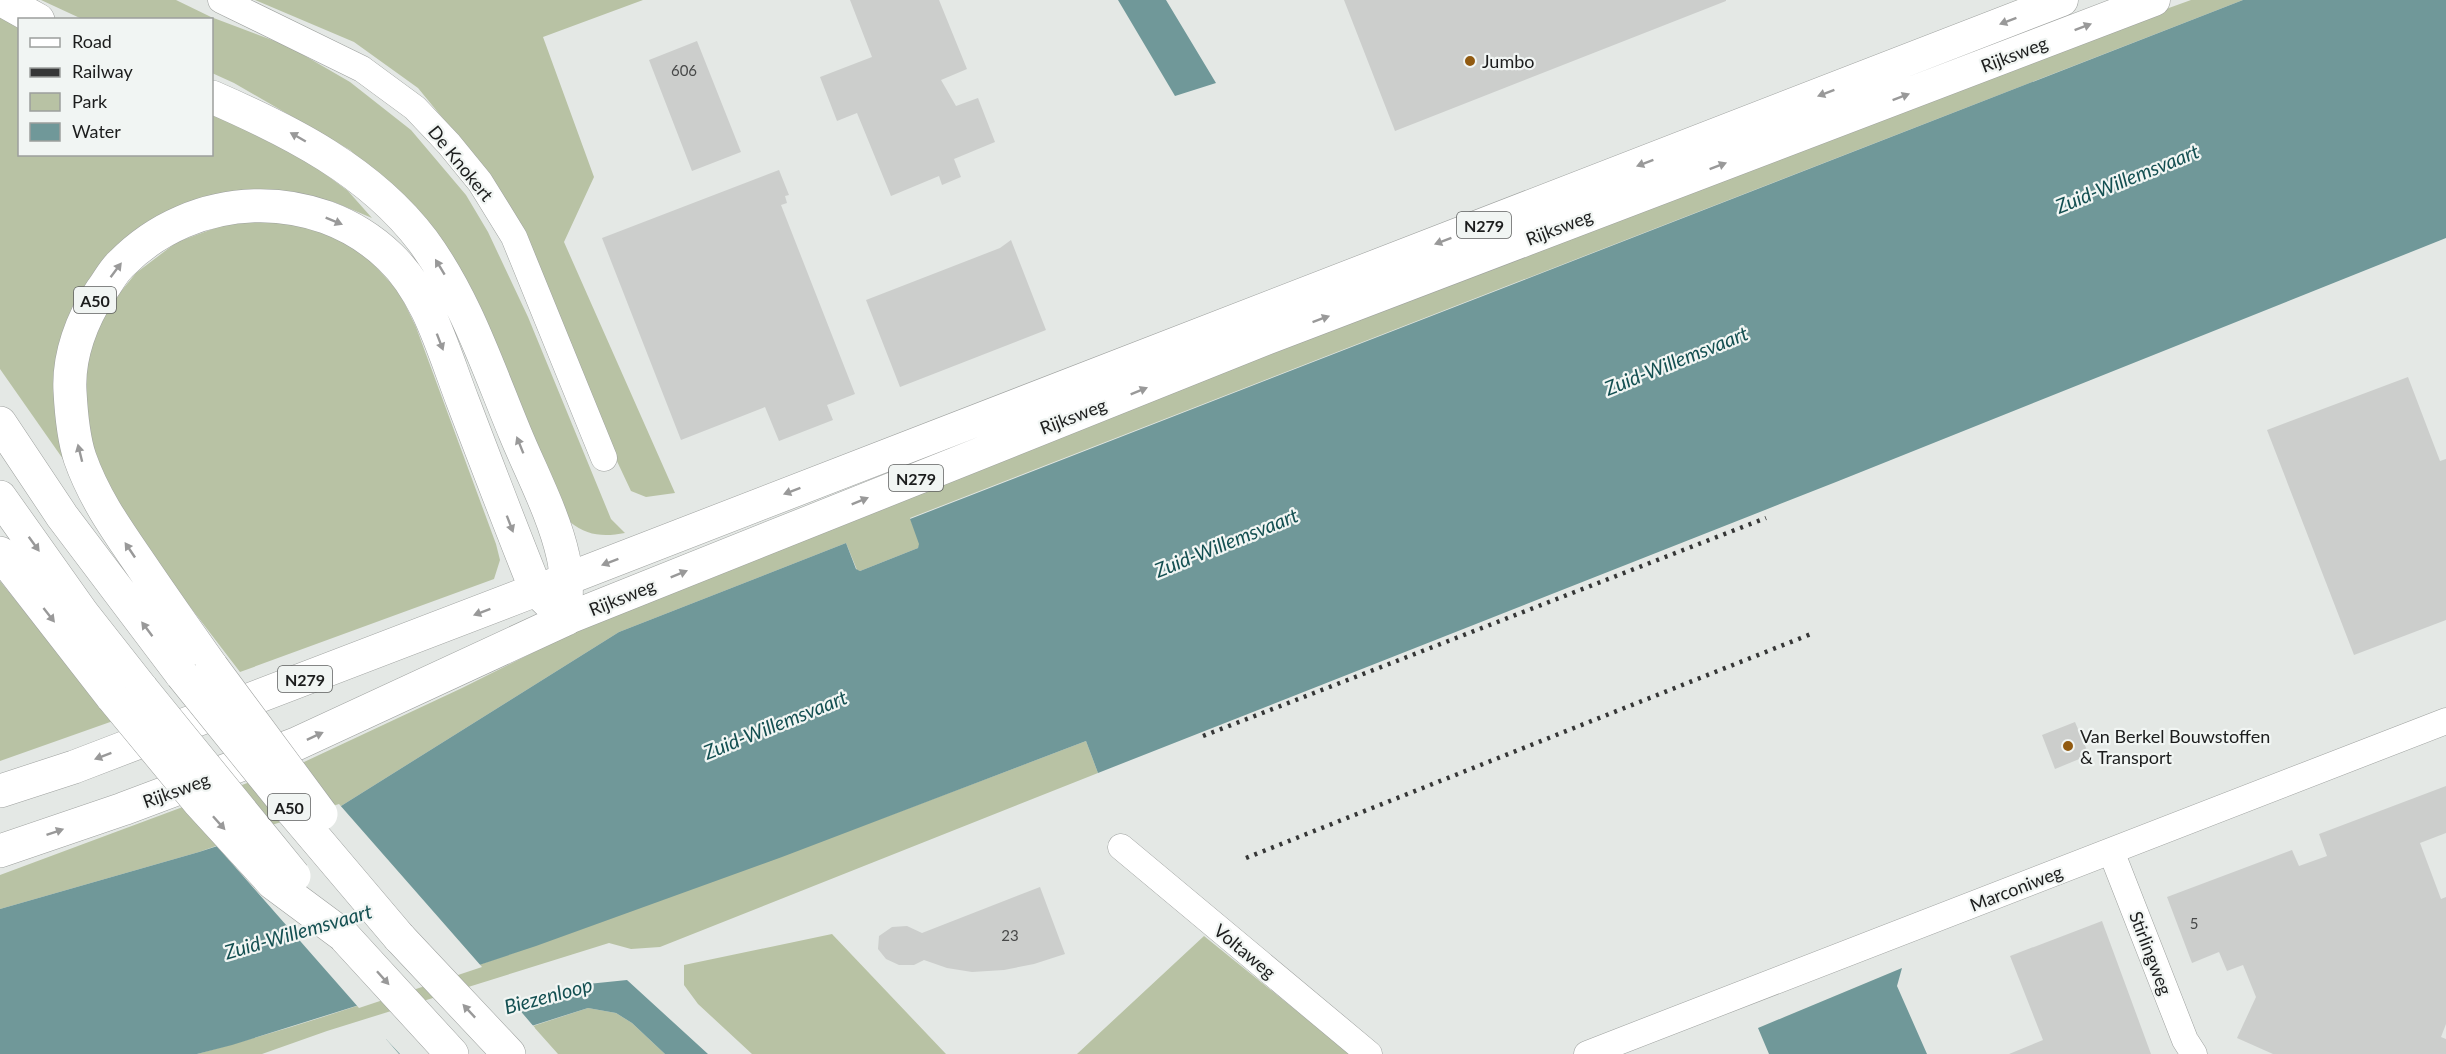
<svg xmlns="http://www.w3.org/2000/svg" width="2446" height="1054" font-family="Lato,sans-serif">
	<rect width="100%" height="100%" fill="#e4e8e5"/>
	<!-- green -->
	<path fill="#b8c2a4" d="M41,0h135l35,17 77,29 62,36 61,48 55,65 22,37 40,85 83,202 14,14c-21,4 -38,3 -55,-11l-140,-294 -80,-78 -116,-67 -22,-10v-53l-130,-1z
		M255,0h388l-100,37 51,140 -30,65 111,251 -29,4 -15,-6 -158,-336 -55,-67 -64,-46z
		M2191,0h52l-1333,518 10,26 -2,4 -58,23 -3,-1 -11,-27 -227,89 -278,174 -63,18 -79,28 -199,57v-34l304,-113 158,-74 114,-57 753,-302 704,-272z
		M0,9l20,11v134h192v-42l82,39 54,40 24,27 -38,-16 -45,-8 -118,20 -114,157 6,88 -63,-90z
		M252,219l38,3 43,12 34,23 32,35 17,35 80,217 4,16 -6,19 -254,93 -134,-175 -21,-65 -3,-39 7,-46 20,-41 27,-33 41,-31 44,-16z
		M0,581l113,140 -113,40z
		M1086,741l12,32 -438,174 -29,2 -22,-6 -282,88 -65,23h-65c133,-36 263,-82 392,-128 166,-60 332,-122 497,-185z
		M832,934l114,120h-194l-54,-50 -14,-19v-20z
		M1204,936l146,118h-273z
		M588,1008l28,5 16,10 33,31h-107l-25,-28z"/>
	<!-- water -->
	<path fill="#709899" d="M1118,0h48l50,83 -41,13z
		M2243,0h203v238l-610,244 -738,291 -12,-32 -304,116 -246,89 -180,60 -124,39 -35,9h-197v-145l199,-57 142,-46 278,-174 227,-89 10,26 4,2 58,-23 1,-4 -9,-25z
		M1902,968l-5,18 30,68h-158l-11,-26z
		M627,980l81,74h-43l-33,-31 -16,-10 -28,-5 -145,46h-44l-13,-15 202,-55z"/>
	<!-- pier -->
	<path fill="#e4e8e5" d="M339,804l143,163 -123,41 -145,-165z
		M512,1001l23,27 -82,26h-53l-16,-17z"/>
	<!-- building -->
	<path fill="#cccecc" d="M850,0h89l28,69 -26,11 15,26 22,-8 17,44 -41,17 7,18 -19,8 -3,-9 -48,20 -34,-83 -20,8 -17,-44 52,-20z
		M1344,0h382v1l-331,130z
		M697,41l44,111 -49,19 -43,-111z
		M779,170l10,25 -4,1 2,7 -6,2 74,189 -28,11 6,15 -54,21 -14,-34 -84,33 -79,-202z
		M1011,240l35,90 -146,57 -34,-87 134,-52z
		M2408,377l32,84 6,-2v161l-92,35 -87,-225z
		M2075,722l14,33 -34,14 -13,-34z
		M2446,786v47l-26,10 21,56 5,-2v127l-5,13 5,2v15h-173l-36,-16 19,-41 -13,-32 -16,6 -8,-19 -27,11 -25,-66 125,-47 7,16 28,-10 -8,-22z
		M1040,887l25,67 -31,10 -30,6 -32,2 -25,-4 -23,-8 -10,5h-15l-13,-6 -8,-10 1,-13 13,-9 15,-1 15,7z
		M2102,921l49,133h-142l34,-14 -33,-84z"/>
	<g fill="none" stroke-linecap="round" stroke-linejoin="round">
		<defs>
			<path id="minor" d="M221,0l141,69 53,39 34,36 31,38 34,55 90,221
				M1121,847l248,207
				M2111,851l74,189 9,14
				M1587,1054l859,-333"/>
			<path id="major" d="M541,589l1521,-589
				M566,619l700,-280 888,-339"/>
			<path id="highway" d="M2,0l36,20
				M212,97c78,34 158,74 211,144 42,57 65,127 92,192 16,39 39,82 48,123 5,20 3,42 3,63
				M0,423l62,93 120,159
				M0,497l83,117 59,75
				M0,553l113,145
				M212,667c-24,-34 -48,-68 -71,-102 -24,-35 -47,-67 -61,-107 -6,-18 -9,-48 -10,-67 -2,-35 12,-72 31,-100 7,-9 12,-20 20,-27 72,-74 194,-79 269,-7 39,37 54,96 73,145 24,63 48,126 73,188l30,29
				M0,791l74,-24 462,-177
				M0,851l123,-42 173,-65 270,-125
				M343,935l109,119
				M399,937l110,117"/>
		</defs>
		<!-- minor casing -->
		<use href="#minor" stroke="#9ea19f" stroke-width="27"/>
		<!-- major casing -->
		<use href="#major" stroke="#9ea19f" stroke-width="33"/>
		<!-- highway casing -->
		<use href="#highway" stroke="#9ea19f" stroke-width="34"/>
		<!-- minor -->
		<use href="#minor" stroke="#fff" stroke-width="26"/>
		<!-- major -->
		<use href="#major" stroke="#fff" stroke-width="32"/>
		<!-- highway -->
		<use href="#highway" stroke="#fff" stroke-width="33"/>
		<!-- rail -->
		<path stroke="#363737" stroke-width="4.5" stroke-dasharray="3 6" stroke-linecap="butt" d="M1203,736l563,-218
			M1246,858l565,-224"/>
		<defs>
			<path id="highway-bridge" d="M212,667l109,147
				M182,675l101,125 116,137
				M142,689l152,187
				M113,698l85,103 75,82 70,52"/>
		</defs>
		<!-- highway-bridge casing -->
		<use href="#highway-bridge" stroke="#9ea19f" stroke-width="34" stroke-linecap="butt"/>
		<!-- highway-bridge -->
		<use href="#highway-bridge" stroke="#fff" stroke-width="33"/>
	</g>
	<!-- one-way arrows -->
	<defs><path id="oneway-solid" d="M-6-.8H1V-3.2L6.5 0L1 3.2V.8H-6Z" transform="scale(1.5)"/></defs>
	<g fill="#999">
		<use href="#oneway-solid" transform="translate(2008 21) rotate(159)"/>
		<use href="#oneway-solid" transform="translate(2083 27) rotate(-21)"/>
		<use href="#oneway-solid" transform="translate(1826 93) rotate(159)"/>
		<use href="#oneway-solid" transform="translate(1901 97) rotate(-21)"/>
		<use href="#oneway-solid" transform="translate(298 137) rotate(-150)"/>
		<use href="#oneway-solid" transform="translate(1645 163) rotate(159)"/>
		<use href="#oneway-solid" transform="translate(1718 166) rotate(-21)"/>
		<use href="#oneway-solid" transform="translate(334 221) rotate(22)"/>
		<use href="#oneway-solid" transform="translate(1443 241) rotate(159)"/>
		<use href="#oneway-solid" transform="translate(440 267) rotate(-121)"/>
		<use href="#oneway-solid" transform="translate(116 270) rotate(-53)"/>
		<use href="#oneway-solid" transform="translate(1321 319) rotate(-20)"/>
		<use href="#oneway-solid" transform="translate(440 342) rotate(69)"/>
		<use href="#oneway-solid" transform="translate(1139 391) rotate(-22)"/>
		<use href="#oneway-solid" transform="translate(520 445) rotate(-112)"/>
		<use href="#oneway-solid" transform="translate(80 453) rotate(-104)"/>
		<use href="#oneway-solid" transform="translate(792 491) rotate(159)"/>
		<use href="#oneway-solid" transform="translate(860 501) rotate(-22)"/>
		<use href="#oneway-solid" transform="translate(510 524) rotate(69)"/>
		<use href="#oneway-solid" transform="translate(34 544) rotate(54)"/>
		<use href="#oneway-solid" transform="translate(130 550) rotate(-124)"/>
		<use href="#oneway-solid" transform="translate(610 562) rotate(159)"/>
		<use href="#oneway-solid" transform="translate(679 574) rotate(-22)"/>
		<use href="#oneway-solid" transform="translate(482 612) rotate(159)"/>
		<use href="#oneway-solid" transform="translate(49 615) rotate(52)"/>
		<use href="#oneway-solid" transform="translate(147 629) rotate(-127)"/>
		<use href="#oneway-solid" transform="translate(315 736) rotate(-25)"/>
		<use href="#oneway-solid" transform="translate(103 756) rotate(159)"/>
		<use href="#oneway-solid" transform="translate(219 823) rotate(48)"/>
		<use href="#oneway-solid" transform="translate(55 832) rotate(-19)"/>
		<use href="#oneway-solid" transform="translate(383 978) rotate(48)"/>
		<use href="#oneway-solid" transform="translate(469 1011) rotate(-133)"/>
	</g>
	<!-- markers -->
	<g fill="#915a10" stroke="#f1f5f3" stroke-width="2">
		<circle cx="1470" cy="61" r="6"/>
		<circle cx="2068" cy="746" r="6"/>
	</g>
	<g text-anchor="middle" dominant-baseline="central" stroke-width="4.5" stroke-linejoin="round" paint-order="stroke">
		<!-- number labels -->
		<g font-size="15" fill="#484949">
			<text x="684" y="70">606</text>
			<text x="2194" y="923">5</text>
			<text x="1010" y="935">23</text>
		</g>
		<!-- shield labels -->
		<g fill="#f1f5f3" stroke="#5c5e5d" stroke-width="1.5">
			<rect x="1457" y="212" width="54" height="26" rx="4.5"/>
			<rect x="74" y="287" width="42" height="26" rx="4.5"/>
			<rect x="889" y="465" width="54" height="26" rx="4.5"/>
			<rect x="278" y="666" width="54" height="26" rx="4.5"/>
			<rect x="268" y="794" width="42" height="26" rx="4.5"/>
		</g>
		<g font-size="16" font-weight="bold" fill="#1c1d1d">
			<text x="1484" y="225">N279</text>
			<text x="95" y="300">A50</text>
			<text x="916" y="478">N279</text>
			<text x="305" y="679">N279</text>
			<text x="289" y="807">A50</text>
		</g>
		<!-- street labels -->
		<g font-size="18" fill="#1c1d1d" stroke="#f1f5f3">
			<text transform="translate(2014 54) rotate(-21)">Rijksweg</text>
			<text transform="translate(461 163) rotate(51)">De Knokert</text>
			<text transform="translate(1559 227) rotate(-21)">Rijksweg</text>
			<text transform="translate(1073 416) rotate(-21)">Rijksweg</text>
			<text transform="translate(622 597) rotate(-22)">Rijksweg</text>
			<text transform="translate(176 790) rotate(-20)">Rijksweg</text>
			<text transform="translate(2016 888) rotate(-21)">Marconiweg</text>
			<text transform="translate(1245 951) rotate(40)">Voltaweg</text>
			<text transform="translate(2151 953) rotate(69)">Stirlingweg</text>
		</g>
		<!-- poi labels -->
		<g font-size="18" fill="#1c1d1d" stroke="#f1f5f3" text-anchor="start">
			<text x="1482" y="61">Jumbo</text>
			<text x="2080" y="736">Van Berkel Bouwstoffen<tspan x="2080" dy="21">&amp; Transport</tspan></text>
		</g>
		<!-- water labels -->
		<g font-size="20" font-style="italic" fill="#134f51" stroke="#f1f5f3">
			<text transform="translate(2127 178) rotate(-22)">Zuid-Willemsvaart</text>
			<text transform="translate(1676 360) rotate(-22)">Zuid-Willemsvaart</text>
			<text transform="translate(1226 542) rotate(-22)">Zuid-Willemsvaart</text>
			<text transform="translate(775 724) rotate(-22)">Zuid-Willemsvaart</text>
			<text transform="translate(298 931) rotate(-16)">Zuid-Willemsvaart</text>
			<text transform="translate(548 995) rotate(-15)">Biezenloop</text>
		</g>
	</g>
	<!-- legend -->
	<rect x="18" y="18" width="195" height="138" fill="#f1f5f3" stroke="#9c9f9d" stroke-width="1.5"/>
	<rect x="30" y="38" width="30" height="9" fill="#ffffff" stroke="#9c9f9d" stroke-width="1.5"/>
	<text x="72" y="48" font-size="18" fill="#1c1d1d">Road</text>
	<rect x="30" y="68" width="30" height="9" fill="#363737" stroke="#9c9f9d" stroke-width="1.5"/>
	<text x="72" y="78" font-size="18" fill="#1c1d1d">Railway</text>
	<rect x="30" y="93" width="30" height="18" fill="#b8c2a4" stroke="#9c9f9d" stroke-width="1.5"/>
	<text x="72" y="108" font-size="18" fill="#1c1d1d">Park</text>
	<rect x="30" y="123" width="30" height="18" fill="#709899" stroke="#9c9f9d" stroke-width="1.5"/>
	<text x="72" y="138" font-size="18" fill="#1c1d1d">Water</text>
</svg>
